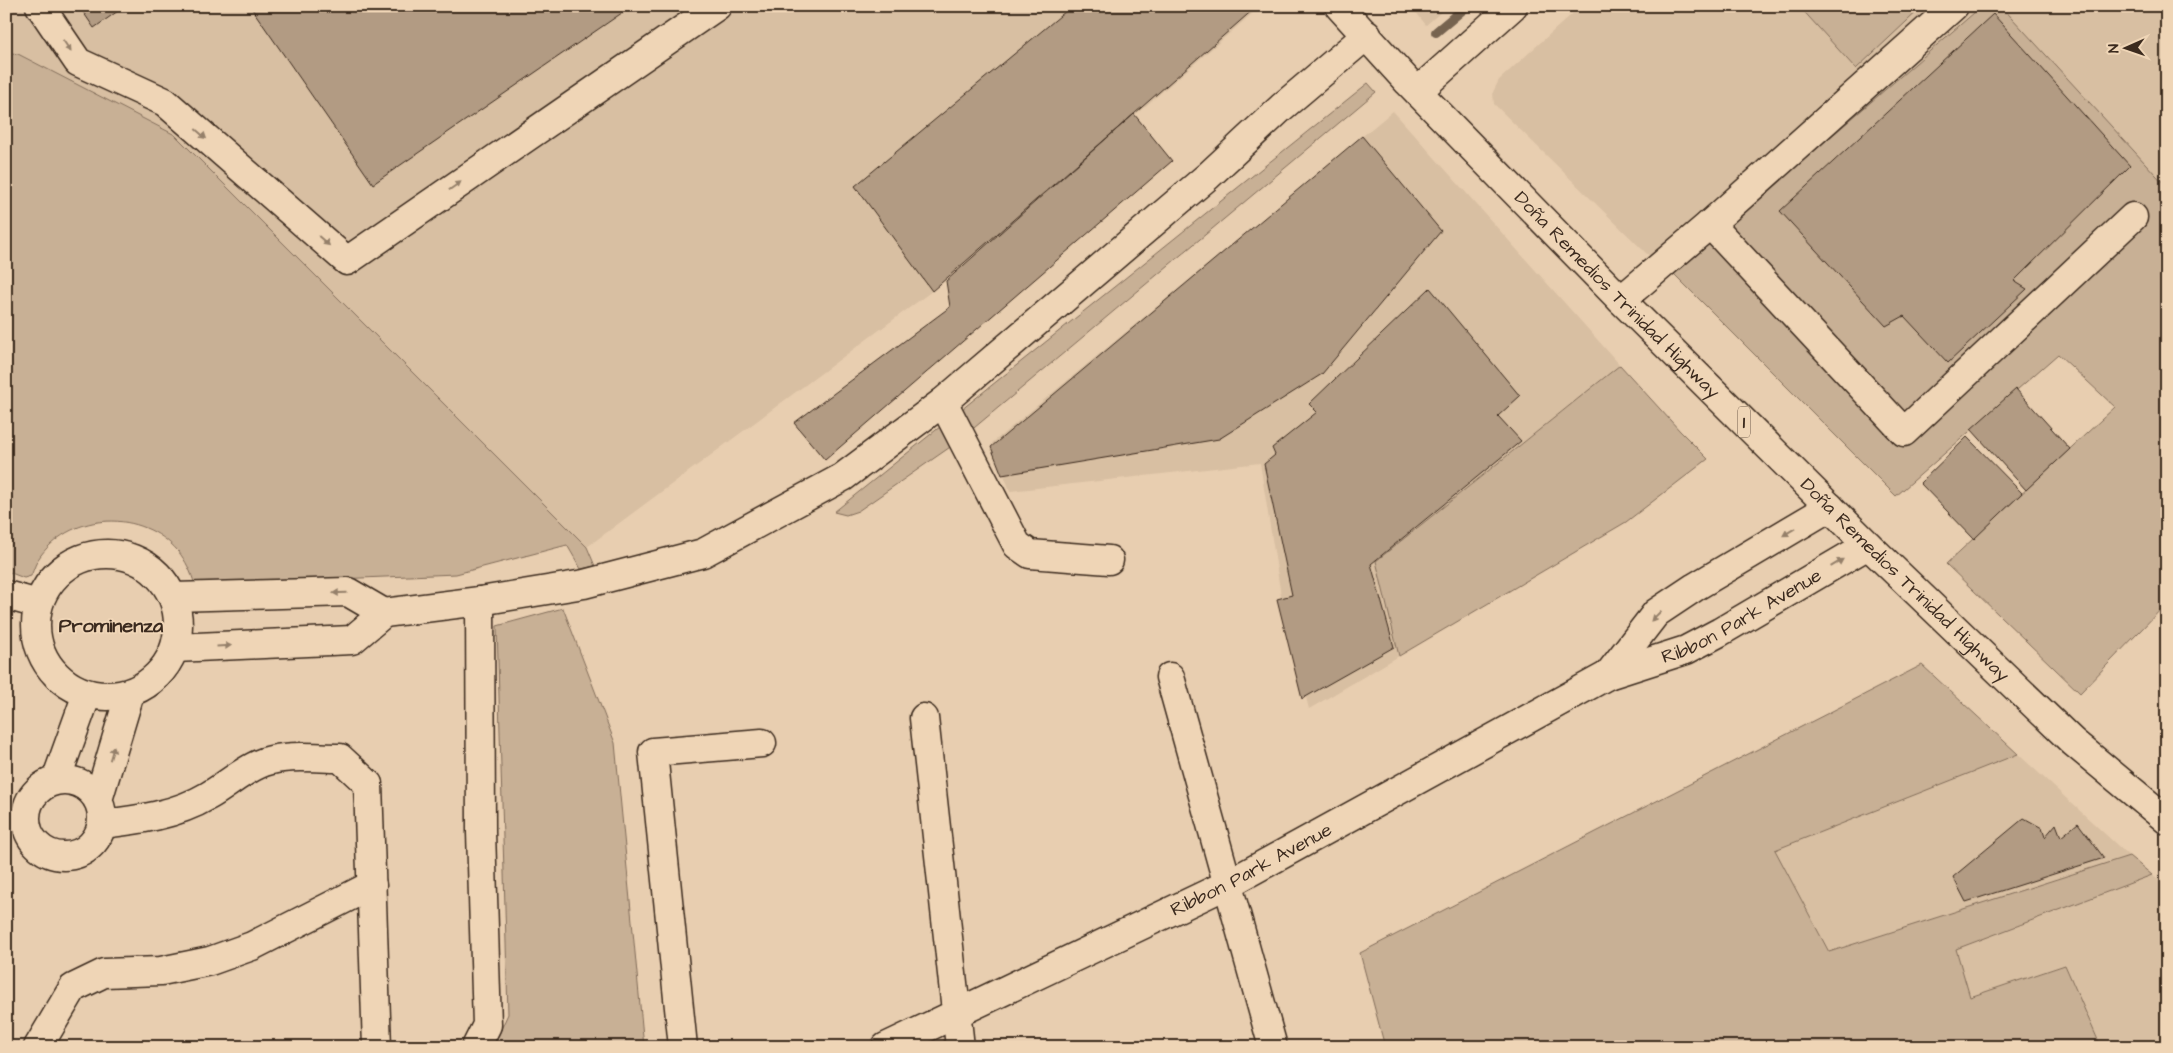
<svg xmlns="http://www.w3.org/2000/svg" width="2173" height="1053" font-family="'Architects Daughter',sans-serif">
	<rect width="100%" height="100%" fill="#e8ceb0"/>
	<filter id="ink" filterUnits="userSpaceOnUse"><feTurbulence type="fractalNoise" baseFrequency=".02" numOctaves="2"/><feDisplacementMap in="SourceGraphic" scale="10" xChannelSelector="R" yChannelSelector="G"/><feConvolveMatrix kernelMatrix="1 2 1 2 8 2 1 2 1" color-interpolation-filters="sRGB"/></filter>
	<g filter="url(#ink)">
		<!-- built -->
		<path fill="#d8bfa2" d="M6,6h1255l-329,285 -345,256 -412,-412 -157,-81 -12,-2z
			M1411,6h37l-22,19z
			M1581,6h586v249l-271,241 -223,-223 -27,-20 -152,-149 -1,-12 6,-12z
			M1393,111l227,254 -244,196 23,95 -90,53 -26,-101 -23,-145 -250,28 -18,-48z
			M2018,754l111,102 -300,96 -54,-102z
			M2152,875l15,12v160h-66l-36,-82 -96,32 -13,-48z"/>
		<!-- green -->
		<path fill="#c8b095" stroke="#826d5a" d="M1799,6h124l-67,63z
			M1982,6h19l166,181v416l-87,90 -134,-129 169,-157 -57,-53 -162,142 -223,-223z
			M6,52l12,2 157,81 412,412 8,19 -14,3 -14,-24 -111,29 -261,11c-4,-13 -9,-24 -17,-34 -37,-42 -104,-39 -137,4 -5,6 -7,14 -10,21l-7,2 -18,-7z
			M1368,83l8,9 -420,351 -98,68 -12,4 -12,-3z
			M1620,365l60,66 28,28 -82,63 -227,134 -23,-95z
			M563,608l52,135 29,304h-151l15,-33 -11,-388z
			M1922,665l96,89 -243,96 54,102 300,-96 23,19 -196,74 14,48 95,-32 36,82h-716l-25,-94z"/>
		<g fill="none" stroke-linecap="round" stroke-linejoin="round">
			<!-- stream -->
			<path stroke="#766350" stroke-width="10" d="M1436,32l31,-26"/>
		</g>
		<!-- building -->
		<path fill="#b29b83" stroke="#3b2a1e" d="M79,6h46l-31,22z
			M250,6h382l-259,178z
			M1072,6h182l1,2 -323,283 -77,-105z
			M1993,14l137,152 -116,115 13,8 -79,74 -44,-47 -18,10 -106,-115z
			M1134,114l38,47 -347,299 -31,-37 156,-116 -4,-26z
			M1362,136l79,95 -119,143 -103,65 -217,36 -11,-28z
			M1430,288l90,108 -22,20 23,25 -150,123 23,83 -92,52 -25,-100 15,-4 -28,-131 11,-9 -3,-7 45,-36 -8,-8z
			M2016,389l54,60 -44,41 -55,-61z
			M1967,437l55,56 -48,46 -54,-56z
			M2024,818l18,10 3,9 11,-13 5,13 17,-14 26,35 -138,44 -13,-25z"/>
		<g fill="none" stroke-linecap="round" stroke-linejoin="round">
			<defs>
				<g id="minor">
					<path d="M40,6l38,56 87,40 182,159 370,-255"/>
					<path d="M1954,6l-244,218 194,208 229,-215"/>
					<path d="M1418,91l95,-85"/>
					<path d="M1621,300l89,-76"/>
					<path d="M943,402l74,143 13,9 79,6"/>
					<circle cx="107" cy="625" r="71"/>
					<path d="M6,595l32,9"/>
					<path d="M174,597l174,-5 36,21"/>
					<path d="M175,648l177,-8 32,-27 96,-12 104,-17 119,-31 140,-76 100,-75 265,-226 74,-69 85,-72"/>
					<path d="M1608,675l48,-62 39,-26 135,-80"/>
					<path d="M1170,677l103,370"/>
					<path d="M924,718l36,329"/>
					<circle cx="64" cy="818" r="38"/>
					<path d="M56,780l31,-86"/>
					<path d="M98,800l32,-107"/>
					<path d="M102,824c36,-4 74,-9 106,-28 18,-10 36,-27 56,-34 24,-8 51,-4 76,-4l28,26 9,263"/>
					<path d="M38,1047l35,-59 31,-15 57,-2 49,-10 42,-15 120,-61"/>
					<path d="M476,1047l11,-22 -6,-193 -1,-231"/>
					<path d="M683,1047l-30,-295 109,-9"/>
					<path id="s1" d="M886,1047l342,-163 380,-209 78,-25 34,-18 148,-87"/>
				</g>
				<g id="highway">
					<path id="s2" d="M1339,6l69,76 213,218 247,245 205,197 94,78"/>
				</g>
			</defs>
			<!-- minor casing -->
			<use href="#minor" stroke="#3b2a1e" stroke-width="31"/>
			<!-- highway casing -->
			<use href="#highway" stroke="#3b2a1e" stroke-width="31"/>
			<!-- minor -->
			<use href="#minor" stroke="#efd5b6" stroke-width="28"/>
			<!-- highway -->
			<use href="#highway" stroke="#efd5b6" stroke-width="28"/>
		</g>
		<!-- one-way arrows -->
		<defs><path id="oneway-solid" d="M-6-.8H1V-3.2L6.5 0L1 3.2V.8H-6Z" transform="scale(1.25)"/></defs>
		<g fill="#95806a">
			<use href="#oneway-solid" transform="translate(67 46) rotate(56)"/>
			<use href="#oneway-solid" transform="translate(201 134) rotate(41)"/>
			<use href="#oneway-solid" transform="translate(455 186) rotate(-35)"/>
			<use href="#oneway-solid" transform="translate(324 241) rotate(41)"/>
			<use href="#oneway-solid" transform="translate(1789 532) rotate(149)"/>
			<use href="#oneway-solid" transform="translate(1837 563) rotate(-31)"/>
			<use href="#oneway-solid" transform="translate(340 593) rotate(179)"/>
			<use href="#oneway-solid" transform="translate(1656 616) rotate(135)"/>
			<use href="#oneway-solid" transform="translate(224 646) rotate(-3)"/>
			<use href="#oneway-solid" transform="translate(112 753) rotate(-73)"/>
		</g>
	</g>
	<g text-anchor="middle" dominant-baseline="central" stroke-width="4" stroke-linejoin="round" paint-order="stroke">
		<!-- shield labels -->
		<rect fill="#efd5b6" stroke="#715d4c" stroke-width="1" x="1738" y="406.5" width="12" height="31" rx="4"/>
		<g font-size="18" font-weight="bold" fill="#3b2a1e">
			<text x="1744" y="422">1</text>
		</g>
		<!-- street labels -->
		<g font-size="19" fill="#3b2a1e" stroke="#efd5b6">
			<text stroke="none"><textPath href="#s2" startOffset="401">Doña Remedios Trinidad Highway</textPath></text>
			<text stroke="none"><textPath href="#s2" startOffset="806">Doña Remedios Trinidad Highway</textPath></text>
			<text stroke="none"><textPath href="#s1" startOffset="959">Ribbon Park Avenue</textPath></text>
			<text stroke="none"><textPath href="#s1" startOffset="406">Ribbon Park Avenue</textPath></text>
		</g>
		<!-- neighbourhood labels -->
		<g font-size="20" font-weight="bold" fill="#3b2a1e" stroke="#efd5b6">
			<text x="111" y="626">Prominenza</text>
		</g>
	</g>
	<!-- margin -->
	<rect width="2173" height="1053" fill="none" stroke="#efd5b6" stroke-width="25"/>
	<rect x="12" y="12" width="2148" height="1028" fill="none" stroke="#3b2a1e" stroke-width="2" filter="url(#ink)"/>
	<!-- north arrow -->
	<g transform="translate(2126 48) rotate(268)" stroke="#efd5b6" stroke-width="4" paint-order="stroke">
	<path d="M0-4L9 19L0 12L-9 19Z" fill="#3b2a1e"/>
	<text y="-8" font-size="14" font-weight="bold" text-anchor="middle" fill="#3b2a1e">N</text>
	</g>
</svg>
